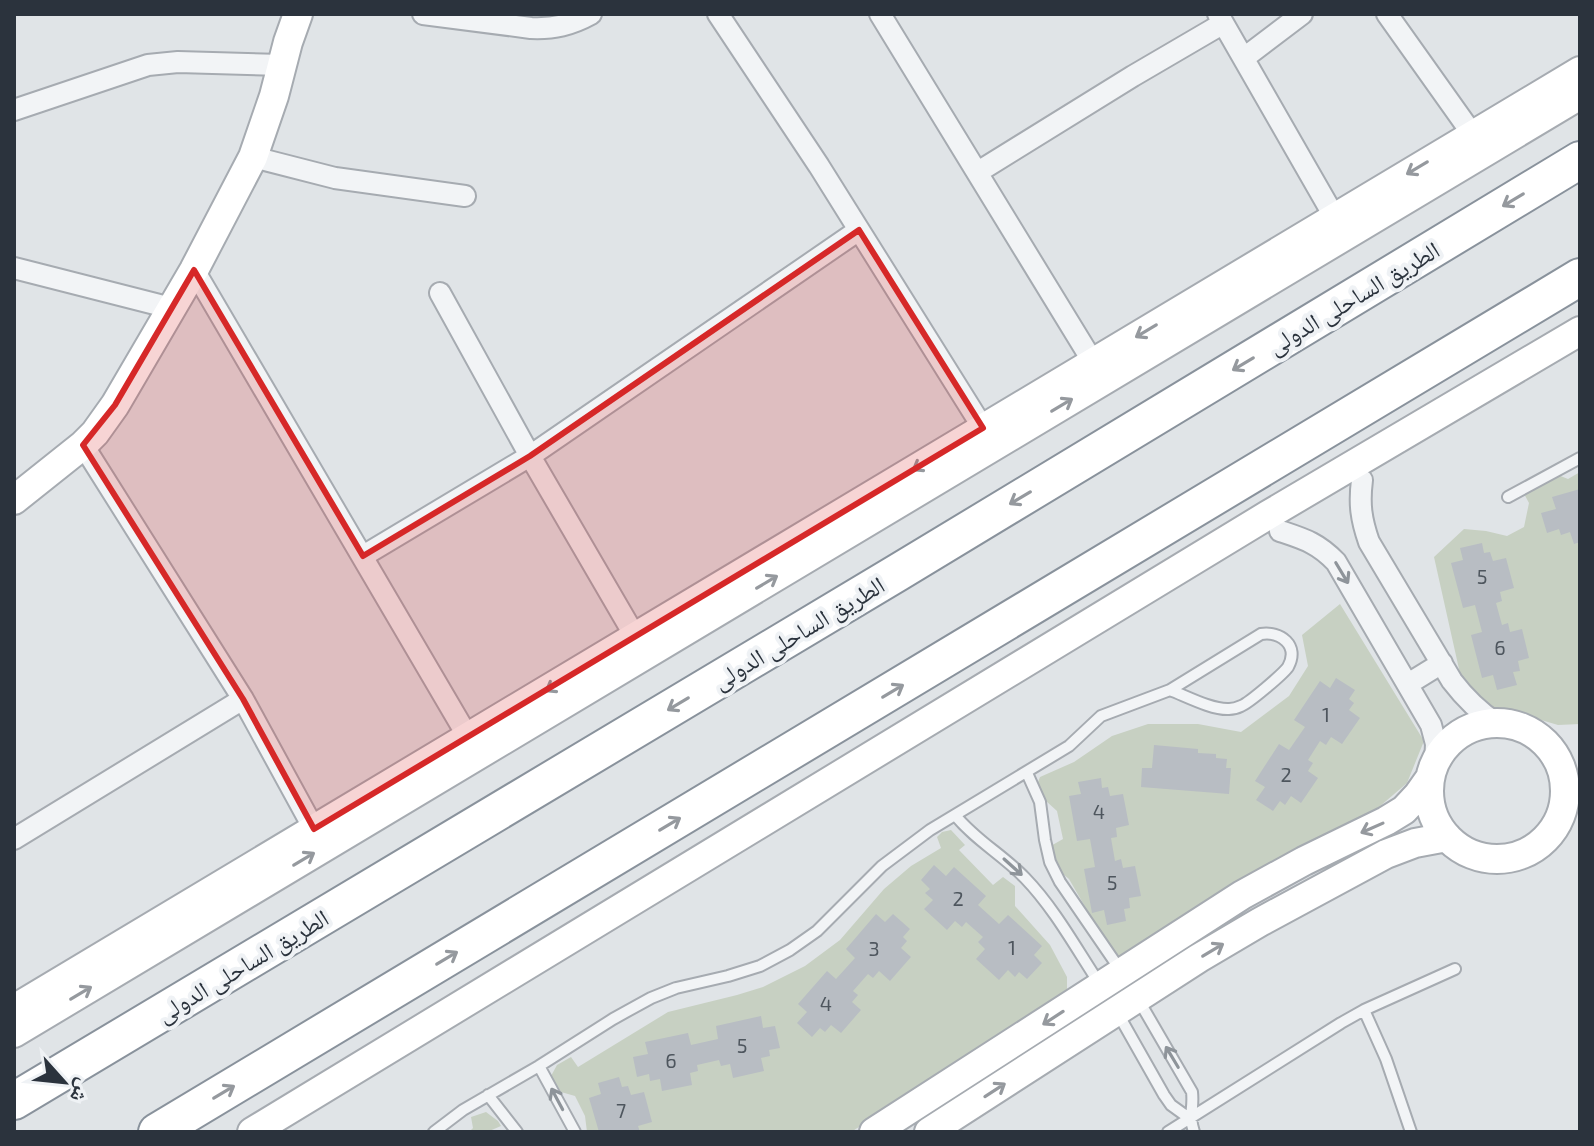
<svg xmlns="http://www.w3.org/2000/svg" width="1594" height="1146" font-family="'Exo 2','Noto Naskh Arabic',sans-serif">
	<rect width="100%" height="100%" fill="#e0e4e7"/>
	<!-- green -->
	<path fill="#c7d0c2" d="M1580,472v252l-22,1 -27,-8 -40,-8 -28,-22 -29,-130 30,-28 22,2 21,5 17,-9 5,-24 -7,-13 31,-17 15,6z
		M1340,604l84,137 -17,42 -28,24 -259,151 -14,-15 -37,-64 -18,-15 -2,-17 14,-8 -6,-28 -11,-10 -10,-14 4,-10 34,-15 38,-26 36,-12h50l43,8 48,-36 19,-30 -6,-31z
		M951,830l14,15 -6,5 34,35 10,-8 12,9v20l35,39 17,32v18l-216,137h-264l-2,-16 -10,-20 -14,-4 -10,-16 6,-11 14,-8 7,10 90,-55 69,-17 26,-8 42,-21 35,-26 44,-51 27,-23 30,-18 -4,-11 5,-5z
		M486,1112l12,9 3,5 -14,6h-18l4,-4 -2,-11z"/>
	<!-- building -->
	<path fill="#b8bdc3" d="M1580,489v53l-6,2 -4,-12 -9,3 -2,-6 -12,4 -6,-20 15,-4 -4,-12z
		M1482,543l2,10 6,-1 3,9 13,-3 8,30 -14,4 2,9 -6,2 6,22 6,-2 2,9 12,-3 7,29 -11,3 2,10 -7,1 4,13 -20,5 -4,-15 -11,3 -11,-43 11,-3 -7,-27 -12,3 -12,-45 12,-3 -3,-12z
		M1336,678l19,12 -6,9 5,4 -5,7 11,8 -18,26 -11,-7 -5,8 -6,-4 -12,19 5,3 -5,8 10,7 -17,25 -10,-7 -6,9 -5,-4 -7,10 -17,-11 9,-13 -10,-6 24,-37 10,6 16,-23 -11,-7 26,-39 10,7z
		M1154,745l44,4v4l18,1v4l11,1 -1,9h5l-2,26 -88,-7 1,-19h10z
		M1101,778l1,10 6,-1 2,9 13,-2 6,31 -13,3 1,9 -6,1 4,23 6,-2 2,9 12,-2 6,30 -12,2 1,10 -6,1 2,12 -19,4 -3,-15 -12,3 -8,-44 11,-2 -5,-28 -13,2 -8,-45 12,-2 -3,-12z
		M934,865l12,11 8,-9 32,29 -8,9 21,19 9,-9 34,31 -8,9 8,8 -15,16 -8,-7 -4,5 -7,-7 -9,10 -23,-21 9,-10 -7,-7 5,-5 -17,-15 -4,5 -7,-6 -8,9 -23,-21 9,-9 -8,-7 5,-4 -9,-9z
		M876,914l9,8 8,-8 17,15 -7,8 4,4 -6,7 10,9 -21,24 -11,-10 -6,7 -5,-4 -15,17 5,4 -6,7 9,8 -20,23 -10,-8 -6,7 -5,-4 -8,9 -15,-14 10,-11 -9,-8 29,-33 9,8 19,-21 -9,-9z
		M761,1016l2,12 12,-2 5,22 -11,2 1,6 -9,2 3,13 -31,7 -3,-14 -9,2 -2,-6 -22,5 1,6 -8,2 2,12 -30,6 -2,-12 -10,2 -1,-7 -12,3 -4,-20 15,-3 -3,-12 43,-9 3,12 27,-6 -2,-13z
		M619,1077l3,10 6,-1 3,9 13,-3 8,30 -14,4 2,6h-41l-10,-34 12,-4 -3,-11z"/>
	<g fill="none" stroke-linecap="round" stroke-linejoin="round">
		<defs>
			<path id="lane" d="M1508,497l72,-39
				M1027,773l13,29 5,38 5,22 10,20 61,89
				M955,815c20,25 48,40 70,63 30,31 52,72 76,108
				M1138,999l54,93c2,18 -4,22 2,40
				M1364,1010l22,49 25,73
				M1117,1012l47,83 7,10 18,13
				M539,1066l36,66
				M488,1095l29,37
				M434,1132l29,-22 76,-44 74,-47 38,-21 25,-10 52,-12 32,-10 30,-16 27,-19 65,-65 48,-36 139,-84 32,-30 69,-26 91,-56c19,-3 39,11 27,33 -5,7 -39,36 -47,39 -4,2 -8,3 -12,3 -17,1 -43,-13 -59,-19
				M1168,1132l173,-109 23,-13 91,-41"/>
			<path id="street" d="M423,14l108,14c23,1 40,-3 60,-14
				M718,14l101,152 164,262
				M880,14l213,348
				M1218,14l117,204
				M1387,14l86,121
				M1244,58l58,-44
				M14,110l134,-45 30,-3 104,3
				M253,157l82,21 130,18
				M978,172l155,-96 89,-52
				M14,268l157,40
				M194,270l274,467
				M440,293l90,163 106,182
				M83,445l160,254 71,130
				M1362,480c-3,24 -1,39 7,62l83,139c13,17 26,30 44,42
				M1280,531c24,8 38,12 56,31l95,163 5,19 -1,20
				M363,556l167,-100 329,-226
				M1408,684l34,-21
				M14,839l229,-140"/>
			<path id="secondary" d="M14,500l69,-55 12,-12 20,-28 79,-135 59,-113 21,-61 14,-54 10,-28
				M1429 791a68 68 0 1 1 136 0a68 68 0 1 1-136 0Z
				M14,1009l1566,-938
				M14,1033l1566,-938
				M252,1132l1016,-617 312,-184
				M874,1132l368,-237 62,-34 82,-40 18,-11 14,-15 12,-17
				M929,1132l270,-174 61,-36 126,-68 29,-11 32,-6"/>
			<path id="highway" d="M14,1101l883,-528 683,-413
				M157,1132l1423,-855"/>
		</defs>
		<!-- lane casing -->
		<use href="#lane" stroke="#a6abb1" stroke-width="14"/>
		<!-- street casing -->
		<use href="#street" stroke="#a6abb1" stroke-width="24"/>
		<!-- secondary casing -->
		<use href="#secondary" stroke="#a6abb1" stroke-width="32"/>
		<!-- highway casing -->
		<use href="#highway" stroke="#89929c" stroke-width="40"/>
		<!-- lane -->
		<use href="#lane" stroke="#f2f4f6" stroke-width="10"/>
		<!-- street -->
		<use href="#street" stroke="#f2f4f6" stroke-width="20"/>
		<!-- secondary -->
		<use href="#secondary" stroke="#fff" stroke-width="28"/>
		<!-- highway -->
		<use href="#highway" stroke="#fff" stroke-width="36"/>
	</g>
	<!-- one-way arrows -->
	<defs><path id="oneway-shaft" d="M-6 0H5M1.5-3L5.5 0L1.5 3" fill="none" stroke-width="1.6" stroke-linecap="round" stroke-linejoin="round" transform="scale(2)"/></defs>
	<g stroke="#95999e">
		<use href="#oneway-shaft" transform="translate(1417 168) rotate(149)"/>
		<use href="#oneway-shaft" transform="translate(1513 200) rotate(149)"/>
		<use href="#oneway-shaft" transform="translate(1146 331) rotate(149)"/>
		<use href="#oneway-shaft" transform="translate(1243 364) rotate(149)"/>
		<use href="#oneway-shaft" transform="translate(1062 405) rotate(-31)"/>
		<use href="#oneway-shaft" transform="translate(923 464) rotate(149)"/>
		<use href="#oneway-shaft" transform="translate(1020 498) rotate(149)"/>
		<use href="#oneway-shaft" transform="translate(767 582) rotate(-31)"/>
		<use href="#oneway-shaft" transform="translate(556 685) rotate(149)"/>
		<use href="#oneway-shaft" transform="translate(893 691) rotate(-31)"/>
		<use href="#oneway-shaft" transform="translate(678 704) rotate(149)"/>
		<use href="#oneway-shaft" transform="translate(670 824) rotate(-31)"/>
		<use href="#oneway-shaft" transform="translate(1372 828) rotate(156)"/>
		<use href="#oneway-shaft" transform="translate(304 859) rotate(-31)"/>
		<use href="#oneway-shaft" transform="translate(1213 950) rotate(-31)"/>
		<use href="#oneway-shaft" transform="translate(447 958) rotate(-31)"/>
		<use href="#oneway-shaft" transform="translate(81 993) rotate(-31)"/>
		<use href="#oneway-shaft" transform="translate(1053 1018) rotate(147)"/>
		<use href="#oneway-shaft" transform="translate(995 1090) rotate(-33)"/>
		<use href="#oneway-shaft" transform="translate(224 1092) rotate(-31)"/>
	</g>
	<g stroke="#8e949a">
		<use href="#oneway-shaft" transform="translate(1342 573) rotate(59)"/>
		<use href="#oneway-shaft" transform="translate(1013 867) rotate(42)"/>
		<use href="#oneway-shaft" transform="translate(1172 1057) rotate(-121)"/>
		<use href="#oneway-shaft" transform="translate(557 1099) rotate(-118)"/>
	</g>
	<!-- marked area -->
	<path fill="#d62828" fill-opacity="0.2" stroke="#d62828" stroke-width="6" stroke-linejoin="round" d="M859,230l124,198 -669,401 -71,-130 -160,-254 32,-40 79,-135 169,286 167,-100z"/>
	<g text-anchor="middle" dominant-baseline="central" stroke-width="8" stroke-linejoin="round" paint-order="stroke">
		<!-- number labels -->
		<g font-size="20" fill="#4e565e">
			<text x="1482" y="576">5</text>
			<text x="1500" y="647">6</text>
			<text x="1326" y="714">1</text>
			<text x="1286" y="774">2</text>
			<text x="1099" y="811">4</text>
			<text x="1112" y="882">5</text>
			<text x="958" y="898">2</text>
			<text x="1012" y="947">1</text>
			<text x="874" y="948">3</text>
			<text x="826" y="1003">4</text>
			<text x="742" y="1045">5</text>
			<text x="671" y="1060">6</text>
			<text x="621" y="1110">7</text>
		</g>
		<!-- street labels -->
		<g font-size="24" fill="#2b333d" stroke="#eff2f5">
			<text transform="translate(1353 297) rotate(-31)">الطريق الساحلى الدولى</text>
			<text transform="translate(798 632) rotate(-31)">الطريق الساحلى الدولى</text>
			<text transform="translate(242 965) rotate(-31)">الطريق الساحلى الدولى</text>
		</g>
	</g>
	<!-- border -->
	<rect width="1594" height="1146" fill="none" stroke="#2b333d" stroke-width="32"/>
	<!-- north arrow -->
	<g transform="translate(64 1082) rotate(117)" stroke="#eff2f5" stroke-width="6" paint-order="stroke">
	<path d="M0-6L14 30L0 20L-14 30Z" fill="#2b333d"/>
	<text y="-12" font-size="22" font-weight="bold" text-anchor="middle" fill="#2b333d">ش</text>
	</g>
</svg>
